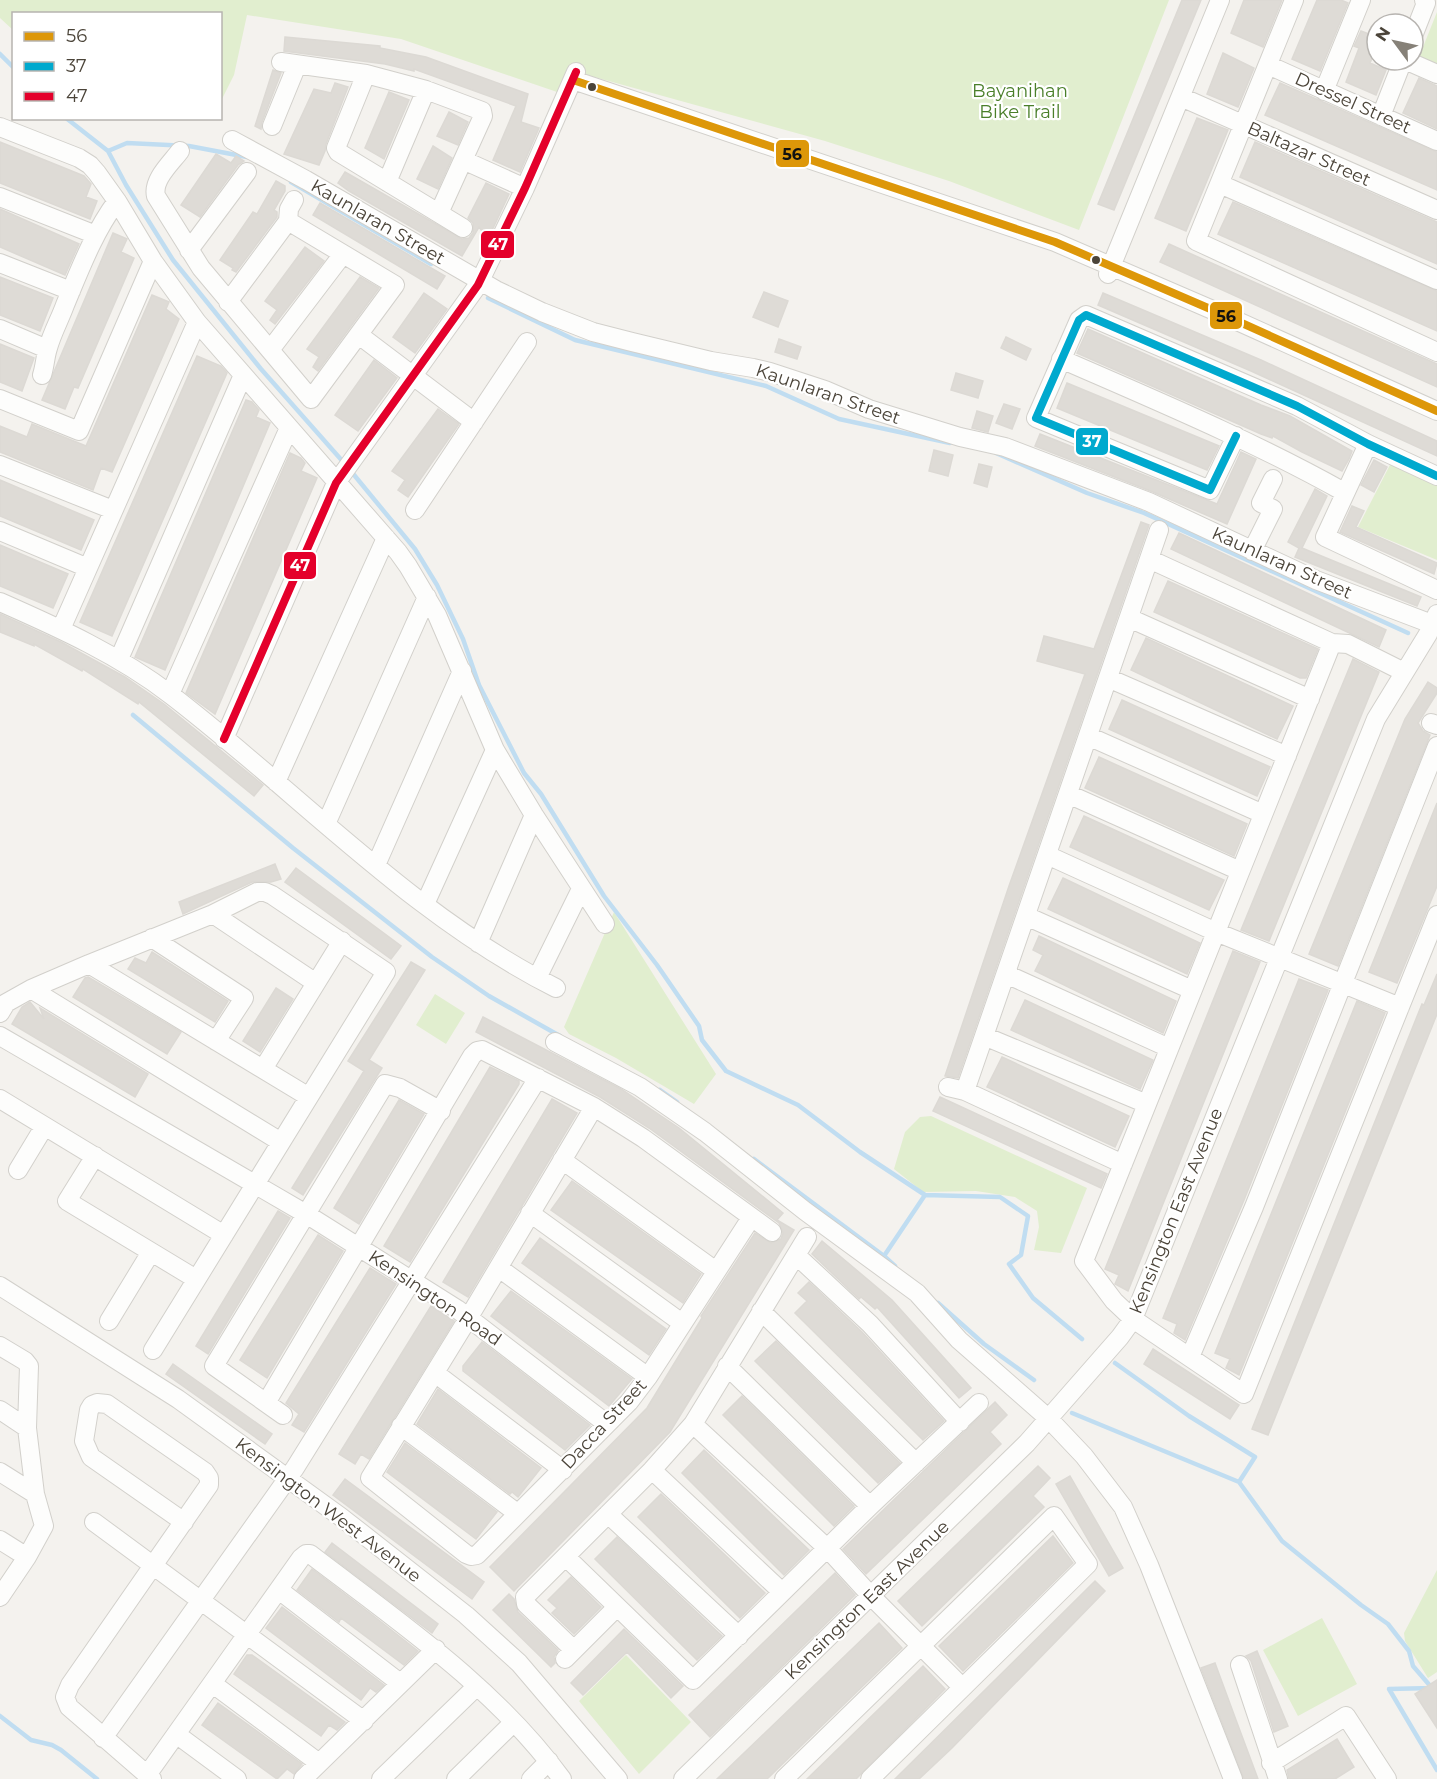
<svg xmlns="http://www.w3.org/2000/svg" width="1437" height="1779" font-family="Montserrat,sans-serif">
	<rect width="100%" height="100%" fill="#f4f2ee"/>
	<!-- green -->
	<path fill="#e1eecf" d="M0,0h1169l-90,230 -130,-49 -124,-40 -256,-71 -9,23 -159,-54 -154,-24 -13,60 -13,26 -1,-87h-206l-1,16 -13,-12z
		M1437,12v54l-18,-9z
		M1391,463l46,21v76l-79,-33z
		M614,912l102,162 -22,30 -78,-46 -47,-24 -5,-7z
		M435,994l30,19 -19,31 -30,-19z
		M931,1116l156,72 -26,65 -27,-3 5,-23 -2,-16 -22,-14 -39,-6 -53,1 -29,-23 11,-37 15,-15z
		M1437,1570v102l-9,6 -23,-37 -1,-8z
		M1322,1618l35,66 -59,32 -35,-66z
		M626,1655l65,67 -52,52 -60,-73z"/>
	<g fill="none" stroke-linecap="round" stroke-linejoin="round">
		<!-- stream -->
		<path stroke="#c0ddf1" stroke-width="4.5" d="M0,54l14,14
			M66,118l42,33 19,-8 62,3 58,11
			M108,151l18,34 47,75 88,109 84,95
			M291,182l140,82
			M488,298l87,42 191,46 73,33 111,24
			M996,453l91,40 57,20 264,120
			M350,470l65,79 22,36 26,54 16,46 45,88 17,21 63,102 53,69 42,61 3,14 24,31 72,34 62,47 65,43 75,2 28,19 -7,39 -12,9 24,34 49,41
			M133,715l160,133 139,109 57,39 71,40
			M660,1090l17,12
			M754,1159l130,97
			M895,1266l-11,-10 41,-61
			M938,1303l46,41 50,36
			M1115,1363l74,53 66,41 -16,25 43,59 79,64 27,19 21,27 4,15 19,22 -43,1 48,81
			M1072,1413l167,69
			M0,1716l31,24 21,5 9,5 36,29"/>
	</g>
	<!-- building -->
	<path fill="#dedbd6" stroke="#dcd9d4" stroke-width="1.5" d="M1182,0h19l-87,210 -16,-6z
		M1244,0h38l-19,47 -32,-14z
		M1317,0h24l7,3 -28,68 -28,-12z
		M1361,31l16,6v10l-7,16 16,7 -10,25 -30,-13 13,-34 -5,-2z
		M285,37l95,9v2l46,9 102,37 -7,28 18,6 -19,44 -27,-12 23,-54 -102,-37v2l-29,-7 -101,-13z
		M1223,53l31,15 -16,39 -31,-13z
		M273,70l8,3 -19,49 -1,7 -6,-3z
		M1419,78l18,8v43l-34,-16z
		M335,83l13,4 -22,57 -1,7 -6,14 -35,-11 30,-65 17,4z
		M1280,83l157,69v38l-172,-75z
		M389,92l20,8 -25,59 -19,-11z
		M449,112l19,10 -10,23 -21,-9z
		M1197,118l31,12 -42,101 -31,-13z
		M0,142l84,34 7,8 -5,13 11,4 -7,18 -90,-36z
		M1255,142l182,80v42l-197,-87z
		M433,146l19,12 -14,31 -21,-10z
		M216,154l15,9 5,-7 8,5 -6,4 -38,52 -19,-12z
		M345,172l117,67 7,-1 4,-5v-10l-5,-5 18,-35 23,11 -21,45 -9,-12 -17,29 -113,-65 -11,-8z
		M276,181l9,5v5l-11,19 3,2v5l-41,55 -4,-2 1,-2 -13,-8 33,-48 4,2z
		M1233,202l204,89v40l-219,-97z
		M320,203l125,73 -8,13 -124,-74z
		M0,209l79,35 -14,31 -65,-28z
		M113,233l14,6 -6,13 13,6 -56,130 -4,-1 -9,22 -23,-9z
		M1169,244l268,120v23l-277,-125z
		M305,247l19,14 -49,63 -5,-4 7,-10 -12,-9z
		M0,277l53,21 -13,33 -40,-16z
		M360,277l19,11 -61,83 -5,-4 6,-10 -12,-8z
		M764,292l24,9 -10,26 -25,-10z
		M424,293l23,16 -32,44 -22,-16z
		M1103,293l158,67 176,81v15l-186,-85 -153,-66z
		M152,295l17,7 -3,7 13,10 -67,153 -11,-4 -8,22 -93,-38v-26l27,11 5,-13 54,22z
		M1088,329l173,76 29,11 62,35 -3,8 -7,12 -40,-19 -29,-16 -1,2 -11,-4 -184,-81z
		M1006,337l25,12 -5,11 -25,-12z
		M779,339l22,8 -4,12 -22,-7z
		M0,344l34,14 -12,33 -22,-9z
		M197,356l24,10 6,7 -115,263 -32,-14z
		M374,360l23,18 -39,53 -23,-16z
		M956,373l27,8 -5,17 -27,-8z
		M1067,383l152,63 -12,24 -150,-62z
		M246,400l6,2 7,8 -3,7 14,6 -105,247 -30,-13z
		M1004,404l16,5 -8,20 -16,-6z
		M438,409l21,15 -51,73 -10,-7 7,-10 -13,-9z
		M977,411l16,5 -5,16 -16,-4z
		M1040,434l177,70 24,-52 15,7 -29,65 -74,-32 -118,-46z
		M934,450l19,5 -5,21 -19,-5z
		M290,453l11,5 4,5 -4,8 16,7 -102,236 -29,-21z
		M1374,460l13,7 -13,25 -13,-7z
		M979,464l13,3 -5,20 -13,-4z
		M0,480l94,40 -13,30 -81,-34z
		M1315,489l12,7 -25,52 119,49 -4,9 -122,-49 4,-9 -11,-6z
		M1352,506l12,5 -8,16 81,36 -3,11 -94,-42z
		M1141,522l8,3 -191,553 -13,-2 64,-190 76,-212 -48,-13 7,-25 50,13z
		M1179,533l207,97 -7,17 -208,-98z
		M0,545l68,29 -15,34 -53,-22z
		M1168,581l150,68 -12,29h-6l-146,-66z
		M0,614l61,28 64,35 39,27 99,81 -9,11 -115,-94 -1,2 -55,-35 -1,2 -48,-27v2l-34,-14z
		M1146,638l147,68 -16,33 -146,-69z
		M1353,659l26,13 -110,269 -28,-11z
		M1428,682l9,6v5l-19,30 5,8 7,4 -92,231 -29,-12 96,-235z
		M1122,700l148,67 -13,29 -148,-67z
		M1099,757l148,67 -13,32 -149,-68z
		M1437,803v83l-40,97 -28,-11z
		M1084,816l140,64 -15,30 -139,-63z
		M275,864l6,15 -10,3h-19l-69,32 -4,-12z
		M296,868l105,78 -10,13 -106,-77z
		M1063,878l137,65 -13,31 -139,-65z
		M1039,936l137,65 -13,32 -128,-62 8,-16 -10,-5z
		M1233,951l27,11 -132,329 -13,-7 4,-9 -14,-6z
		M152,952l76,49 -13,21 -87,-53 7,-11 11,5z
		M411,962l14,8 -56,90 13,8 -79,127 -11,-7 72,-117 -16,-10z
		M1437,974v40l-169,421 -16,-6 170,-425 2,1z
		M88,977l93,55 -14,22 -94,-57 12,-19z
		M1299,979l29,11 -84,210 -59,140 -11,-7 3,-9 -14,-6z
		M276,988l17,11 -33,53 -17,-11z
		M1025,1000l128,60 -13,29 -129,-59z
		M1357,1001l28,12 -146,362 -13,-7 4,-9 -15,-6z
		M30,1002l14,17 -4,-11 108,66 -13,23 -123,-73 10,-17z
		M483,1017l138,72 58,39 104,85 -6,7 17,10 -124,202 -156,159 -24,-24 157,-159 55,-90 -1,-2 54,-83 16,10 10,-4 2,-6 -4,-10 -130,-95 -49,-31 -124,-65z
		M1002,1057l127,59 -14,31 -128,-60z
		M490,1067l29,14v3l-109,178 -26,-16z
		M940,1097l167,77 -6,14 -168,-77z
		M552,1099l25,14 -109,184 -25,-15z
		M399,1100l25,14 -65,110 -25,-16z
		M572,1181l129,93 -18,29 -132,-93z
		M278,1211l12,7 -82,136 -12,-8z
		M318,1235l25,16 -76,127 -27,-18z
		M540,1238l126,91 -17,26 -127,-92z
		M822,1241l70,59 79,88 -12,10 -82,-91 -2,2 -14,-12 -2,2 -47,-45z
		M370,1268l26,16 -92,148 -12,-7 7,-11 -13,-11z
		M809,1282l53,50 82,89 -21,19 -128,-127 12,-12 -9,-8z
		M511,1291l121,88 -23,27 -118,-90z
		M431,1306l23,15 -85,138 -8,-5 -6,10 -16,-10z
		M776,1341l124,122 -22,20 -123,-122z
		M482,1342l108,83 -25,25 -102,-79v-5z
		M1153,1349l86,56 -9,14 -86,-55z
		M173,1364l99,70 -7,10 -99,-70z
		M438,1389l103,79 -23,29 -6,-5 -2,2 -93,-70z
		M742,1396l112,110 -20,20 -111,-111z
		M995,1402l12,13 -17,17 11,12 -135,130 -23,-25z
		M405,1443l92,69 -21,27 -89,-67z
		M704,1450l105,100 -25,25 -102,-102z
		M1038,1466l12,12 -17,18 11,11 -122,119 -24,-25z
		M1070,1476l53,92 -14,8 -53,-92z
		M345,1479l139,103 -12,17 -139,-104z
		M661,1494l104,99 -25,25 -102,-101z
		M1053,1536l20,27 -110,108 -24,-25z
		M617,1537l105,99 -25,24 -102,-101z
		M332,1543l106,81 -6,9 -107,-81z
		M312,1569l59,45 47,37 -14,14 -63,-47 -2,4 -42,-32z
		M835,1573l20,22 -145,142 -21,-22z
		M571,1577l30,30 -27,27 -22,-21 5,-5 -9,-8z
		M1095,1581l10,10 -153,157 -33,31h-24z
		M509,1594l5,5 4,13 40,38 -4,7 1,6 -4,4 -58,-57z
		M282,1607l102,78 -8,7 -6,-4 -9,12 -95,-72z
		M879,1623l23,25 -135,131h-50z
		M624,1629l59,57 -12,12 -44,-46 -44,43 -12,-12z
		M1257,1651l31,75 -14,6 -23,-71 -5,-5z
		M247,1655h5l93,67 -8,8 -8,-5 -8,11 -87,-62z
		M1215,1663l21,57 22,59h-14l-43,-111z
		M923,1666l22,23 -89,90h-49z
		M1437,1680v48l-22,-34z
		M218,1703l47,34 37,27 -8,10 -7,-5 -10,10 -75,-54z
		M1337,1739l17,28 -19,12h-46l-2,-9z"/>
	<g fill="none" stroke-linecap="round" stroke-linejoin="round">
		<defs>
			<path id="minor" d="M1294,0l-98,241 241,111
				M1413,36l13,-33 -2,-3
				M1405,60l32,14
				M281,62l85,12 60,16 56,21 1,5 -44,97
				M1268,65l169,76
				M366,74l-30,74 2,4 125,76
				M573,80l482,162 160,69 222,100
				M1324,91l37,-91
				M1181,97l256,113
				M1381,116l22,-56
				M272,126l25,-61
				M0,127l79,31 11,7 7,8 20,28 36,60 44,61 201,230 10,14 29,49 58,135 39,65 71,109
				M232,140l74,40 190,110 46,22 51,20 39,10 79,19 42,7 17,4 55,18 44,19 91,28 45,10 144,55 167,78 121,46
				M180,151c-9,12 -28,29 -24,45l45,72 110,131 84,-114 -107,-64
				M463,160l62,28
				M387,182l39,-92
				M1220,184l217,96
				M0,197l96,38
				M189,250l58,-78
				M0,263l71,28
				M1108,274l112,-274
				M228,302l60,-81 1,-12 5,-9
				M0,329l47,20
				M359,335l115,87
				M270,350l73,-96
				M1061,359c96,42 192,82 283,133
				M42,375c3,-9 3,-18 6,-27 4,-15 12,-29 17,-43 15,-36 29,-73 52,-104
				M0,399l79,32 74,-170
				M1236,436l-26,54 -174,-72 43,-98 7,-5 211,91 71,38 69,32
				M1368,444l-43,93 112,53
				M0,465l113,45
				M415,510l112,-168
				M0,531l88,37
				M1252,551l21,-42 -12,-6 12,-24
				M1149,559l183,84 16,1 56,28
				M0,602c59,26 119,53 171,93 128,98 240,220 385,293
				M1129,618l181,81
				M61,629l136,-307
				M1332,643l-248,618 30,40 19,18 111,75 193,-479
				M119,659l124,-284
				M1108,678l179,78
				M170,694l119,-266
				M1431,723l6,2
				M1088,736l175,78
				M224,739l112,-256 142,-198 47,-97 51,-116
				M276,782l110,-244
				M1068,794l172,77
				M326,824l101,-227
				M1047,855l169,77 184,75
				M376,865l86,-194
				M425,904l70,-154
				M213,914l103,69
				M1026,916l166,74
				M152,938l92,60 -28,43
				M478,943l56,-128
				M89,964l220,133
				M1006,974l163,74
				M537,978l44,-89
				M31,989l250,153
				M0,1013l6,-10 25,-14 58,-25 124,-50 44,-22h8l7,3 114,77 -233,378
				M0,1036l306,178 151,95 150,115
				M984,1036l163,68
				M555,1042l85,45 65,45 100,79 112,82 42,47 90,79 35,37 39,51 26,58 84,214
				M263,1069l79,-128
				M948,1087l17,4 158,73
				M965,1091l194,-561
				M0,1099l224,136
				M594,1107l-125,210 -99,161 96,76 5,2 6,-1 152,-153 19,-25 103,-159
				M95,1156l-28,45 129,78
				M562,1160l154,111
				M18,1170l26,-43
				M530,1213l152,110
				M796,1255l74,69 90,98
				M499,1268l149,109
				M0,1286l178,113 163,118 125,98 53,48 99,116
				M761,1311l155,152
				M109,1321l42,-69
				M0,1346l25,15 4,5 -2,62 8,66 9,32 -17,31 -27,40
				M1190,1357l64,-150 183,-461
				M727,1366l143,140
				M435,1373l128,97
				M266,1403l206,-347 5,-5 5,-1 112,57 49,31 129,94
				M0,1410l27,18
				M283,1415l-69,-49 171,-282 15,4 41,23
				M693,1424l135,125 44,48 90,90
				M401,1426l116,87
				M652,1470l130,122
				M0,1472l35,22
				M608,1514l131,122
				M94,1522l270,199
				M0,1540l27,17
				M566,1557l127,123 177,-174 109,-103
				M279,1590l121,93
				M574,1650l-48,-46 -1,-7 127,-127 41,-46 114,-187
				M565,1659l52,-52
				M1240,1665l38,114
				M213,1684l106,79
				M176,1734l61,45
				M103,1738l192,-270 243,-390
				M1271,1763l75,-47 41,63
				M147,1775l154,-217 5,-4h4c89,68 185,133 252,225
				M152,1779l-83,-72 -4,-10 5,-12 139,-200v-7l-4,-6 -98,-68 -10,-1 -5,2 -3,5 -5,31 7,16 93,65
				M303,1779l133,-130
				M381,1779l96,-93
				M456,1779l57,-56
				M531,1779l18,-18
				M683,1779l344,-336 93,-106 13,-18 243,-600 52,-85 9,-20
				M784,1779l270,-263 34,48 -218,215"/>
		</defs>
		<!-- minor casing -->
		<use href="#minor" stroke="#d2d0cb" stroke-width="20"/>
		<!-- minor -->
		<use href="#minor" stroke="#fdfdfc" stroke-width="18"/>
		<defs>
			<path id="bus-1" d="M573,80l482,162 160,69 222,100"/>
			<path id="bus-2" d="M1236,436l-26,54 -174,-72 43,-98 7,-5 211,91 71,38 69,32"/>
			<path id="bus-3" d="M224,739l112,-256 142,-198 47,-97 51,-116"/>
		</defs>
		<!-- bus-1 casing -->
		<use href="#bus-1" stroke="#fff" stroke-width="12"/>
		<!-- bus-2 casing -->
		<use href="#bus-2" stroke="#fff" stroke-width="12"/>
		<!-- bus-3 casing -->
		<use href="#bus-3" stroke="#fff" stroke-width="12"/>
		<!-- bus-1 -->
		<use href="#bus-1" stroke="#dd9709" stroke-width="8"/>
		<!-- bus-2 -->
		<use href="#bus-2" stroke="#00a9ce" stroke-width="8"/>
		<!-- bus-3 -->
		<use href="#bus-3" stroke="#e4002b" stroke-width="8"/>
	</g>
	<!-- markers -->
	<g fill="#4b4439" stroke="#fff" stroke-width="2">
		<circle cx="592" cy="87" r="5"/>
		<circle cx="1096" cy="260" r="5"/>
	</g>
	<g text-anchor="middle" dominant-baseline="central" stroke-width="4.5" stroke-linejoin="round" paint-order="stroke">
		<!-- park labels -->
		<g font-size="18" fill="#4a7f2a" stroke="#fff">
			<text x="1020" y="91">Bayanihan<tspan x="1020" dy="21">Bike Trail</tspan></text>
		</g>
		<!-- street labels -->
		<g font-size="18" fill="#4b4439" stroke="#fff">
			<text transform="translate(1353 103) rotate(24)">Dressel Street</text>
			<text transform="translate(1309 154) rotate(24)">Baltazar Street</text>
			<text transform="translate(378 222) rotate(30)">Kaunlaran Street</text>
			<text transform="translate(828 394) rotate(19)">Kaunlaran Street</text>
			<text transform="translate(1282 563) rotate(24)">Kaunlaran Street</text>
			<text transform="translate(1176 1211) rotate(-68)">Kensington East Avenue</text>
			<text transform="translate(435 1298) rotate(34)">Kensington Road</text>
			<text transform="translate(604 1424) rotate(-47)">Dacca Street</text>
			<text transform="translate(328 1510) rotate(37)">Kensington West Avenue</text>
			<text transform="translate(867 1600) rotate(-44)">Kensington East Avenue</text>
		</g>
	</g>
	<g stroke="#fff" stroke-width="2">
		<rect x="775" y="139" width="35" height="29" rx="6" fill="#dd9709"/>
		<rect x="480" y="230" width="35" height="29" rx="6" fill="#e4002b"/>
		<rect x="1209" y="301" width="34" height="29" rx="6" fill="#dd9709"/>
		<rect x="1075" y="427" width="34" height="29" rx="6" fill="#00a9ce"/>
		<rect x="283" y="551" width="34" height="29" rx="6" fill="#e4002b"/>
	</g>
	<g font-size="16" text-anchor="middle" font-weight="bold" fill="#fff">
		<text x="498" y="250">47</text>
		<text x="1092" y="447">37</text>
		<text x="300" y="571">47</text>
	</g>
	<g font-size="16" text-anchor="middle" font-weight="bold" fill="#111">
		<text x="792" y="160">56</text>
		<text x="1226" y="322">56</text>
	</g>
	<!-- legend -->
	<rect x="12" y="12" width="210" height="108" fill="#ffffff" stroke="#b7b4b0" stroke-width="1.5"/>
	<rect x="24" y="32" width="30" height="9" fill="#dd9709" stroke="#b7b4b0" stroke-width="1.5"/>
	<text x="66" y="42" font-size="18" fill="#4b4439">56</text>
	<rect x="24" y="62" width="30" height="9" fill="#00a9ce" stroke="#b7b4b0" stroke-width="1.5"/>
	<text x="66" y="72" font-size="18" fill="#4b4439">37</text>
	<rect x="24" y="92" width="30" height="9" fill="#e4002b" stroke="#b7b4b0" stroke-width="1.5"/>
	<text x="66" y="102" font-size="18" fill="#4b4439">47</text>
	<!-- north arrow -->
	<g transform="translate(1395 42) rotate(303)"><circle r="28" fill="#ffffff" stroke="#b7b4b0" stroke-width="1.5"/>
	<path d="M0-4.5L10 22L0 15L-10 22Z" fill="#868178"/>
	<text y="-9" font-size="16" font-weight="bold" text-anchor="middle" fill="#4b4439">N</text>
	</g>
</svg>
